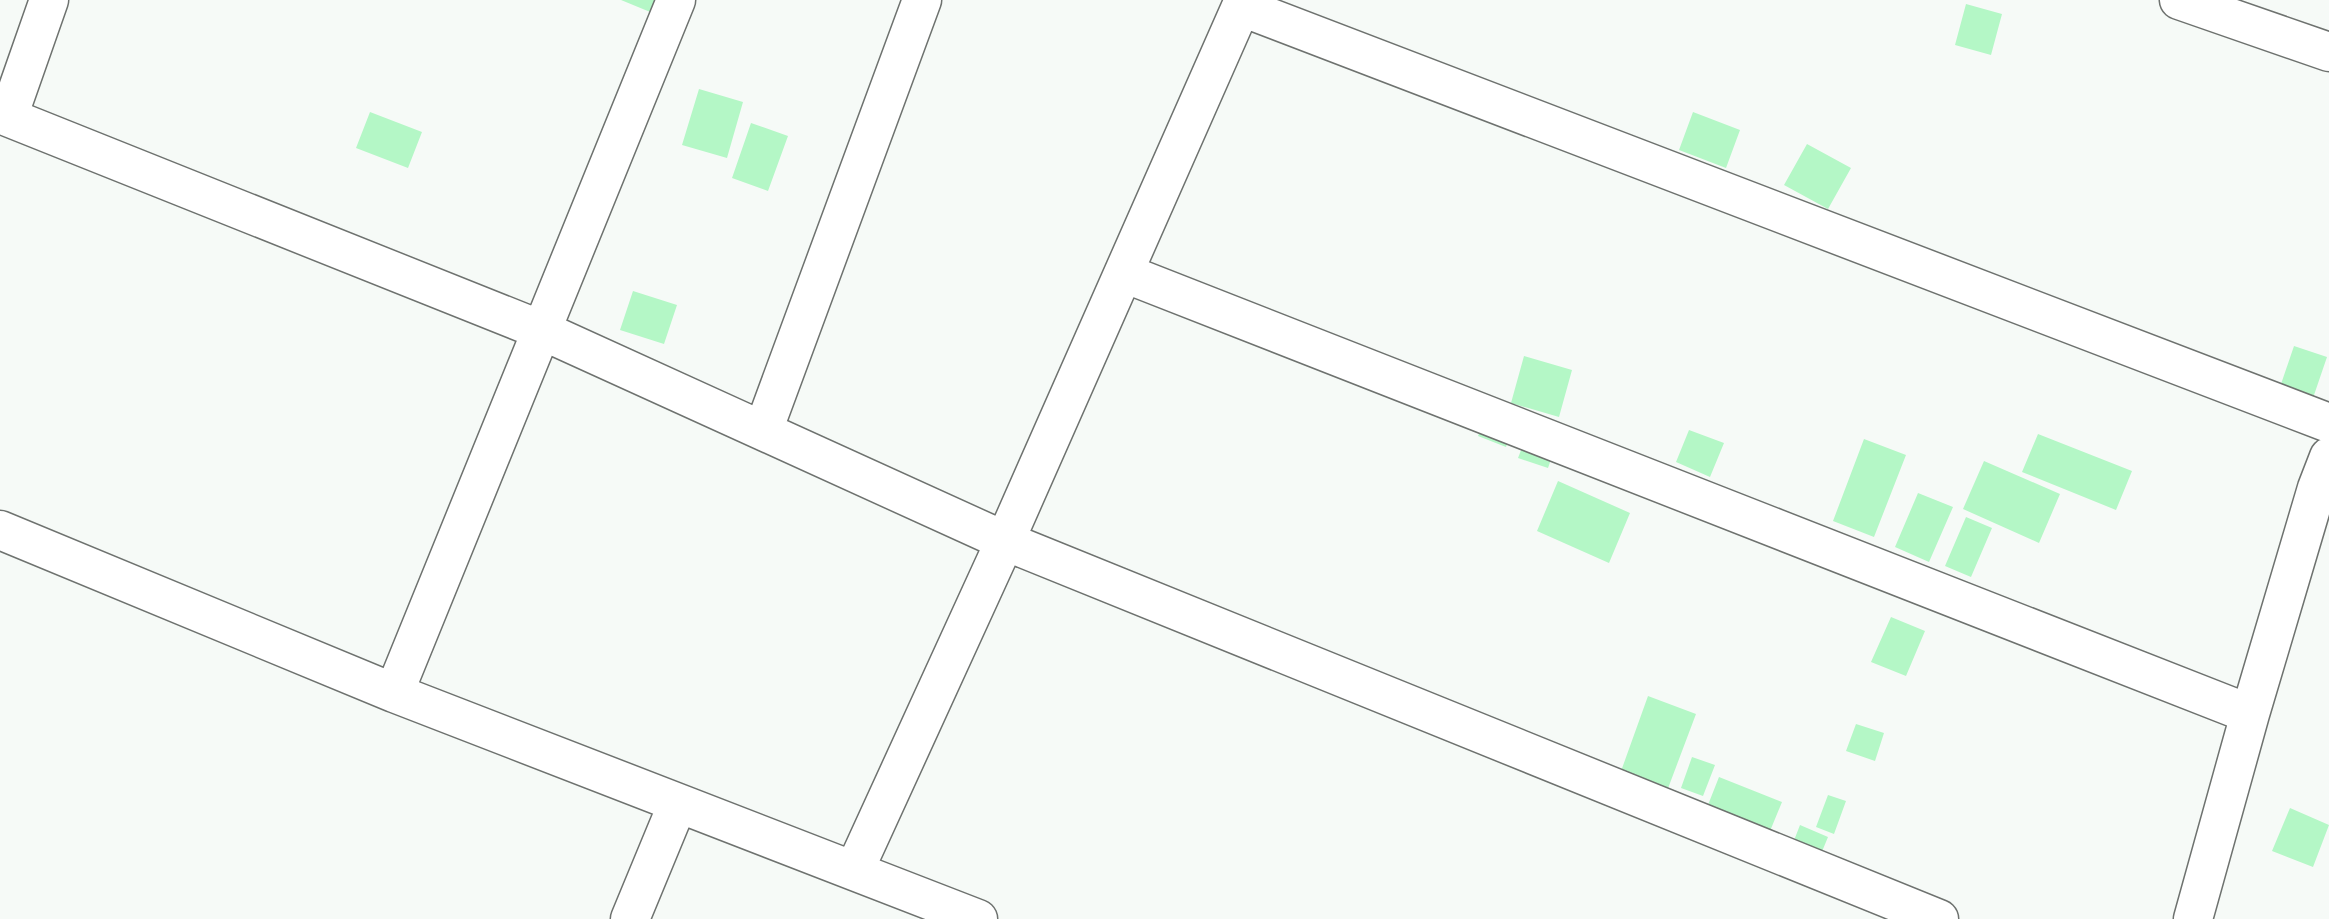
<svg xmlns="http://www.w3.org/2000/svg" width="2329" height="919" font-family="'Nunito Sans',sans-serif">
	<rect width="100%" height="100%" fill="#f6faf7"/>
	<!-- building -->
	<path fill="#b4f7c6" d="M621,0h40l-6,14z
		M1966,4l36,10 -11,41 -36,-10z
		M699,89l44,13 -16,56 -45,-13z
		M370,112l52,20 -14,36 -52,-20z
		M1693,112l47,18 -14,38 -47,-18z
		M751,123l37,13 -20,55 -36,-13z
		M1807,144l44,24 -23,41 -44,-24z
		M633,291l44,14 -13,39 -44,-14z
		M2294,346l33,11 -14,41 -33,-11z
		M1524,356l48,14 -13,47 -48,-14z
		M1485,420l27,11 -6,16 -28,-11z
		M1689,430l35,13 -14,34 -34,-15z
		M2038,434l94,37 -16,39 -94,-38z
		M1527,435l29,10 -8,23 -30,-10z
		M1864,439l42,16 -32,82 -41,-16z
		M1984,461l76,33 -21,49 -76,-34z
		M1558,481l72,32 -21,50 -72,-32z
		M1918,493l35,14 -24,55 -34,-15z
		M1966,517l26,11 -21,49 -26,-11z
		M1891,617l34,14 -19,45 -35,-14z
		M1648,696l48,18 -29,77 -47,-17z
		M1856,724l28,9 -9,28 -29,-10z
		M1692,757l23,8 -12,31 -22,-8z
		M1719,777l63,25 -14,34 -62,-26z
		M1828,795l18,6 -12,33 -18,-7z
		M2290,808l39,17 -16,42 -41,-16z
		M1800,825l28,12 -7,17 -28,-11z"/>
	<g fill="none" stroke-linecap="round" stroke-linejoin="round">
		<defs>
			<path id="minor" d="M2179,0l150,52
				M1242,7l1087,416
				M0,114l541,216 464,211 934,378
				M8,117l41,-117
				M1124,273l1126,441
				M763,431l159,-431
				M0,530l394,163 584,226
				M394,693l282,-693
				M854,871l151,-330 239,-541
				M630,919l48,-116
				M2193,919l57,-205 67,-226 12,-31"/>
		</defs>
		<!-- minor casing -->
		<use href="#minor" stroke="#6e726f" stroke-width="41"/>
		<!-- minor -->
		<use href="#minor" stroke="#fff" stroke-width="38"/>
	</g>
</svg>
